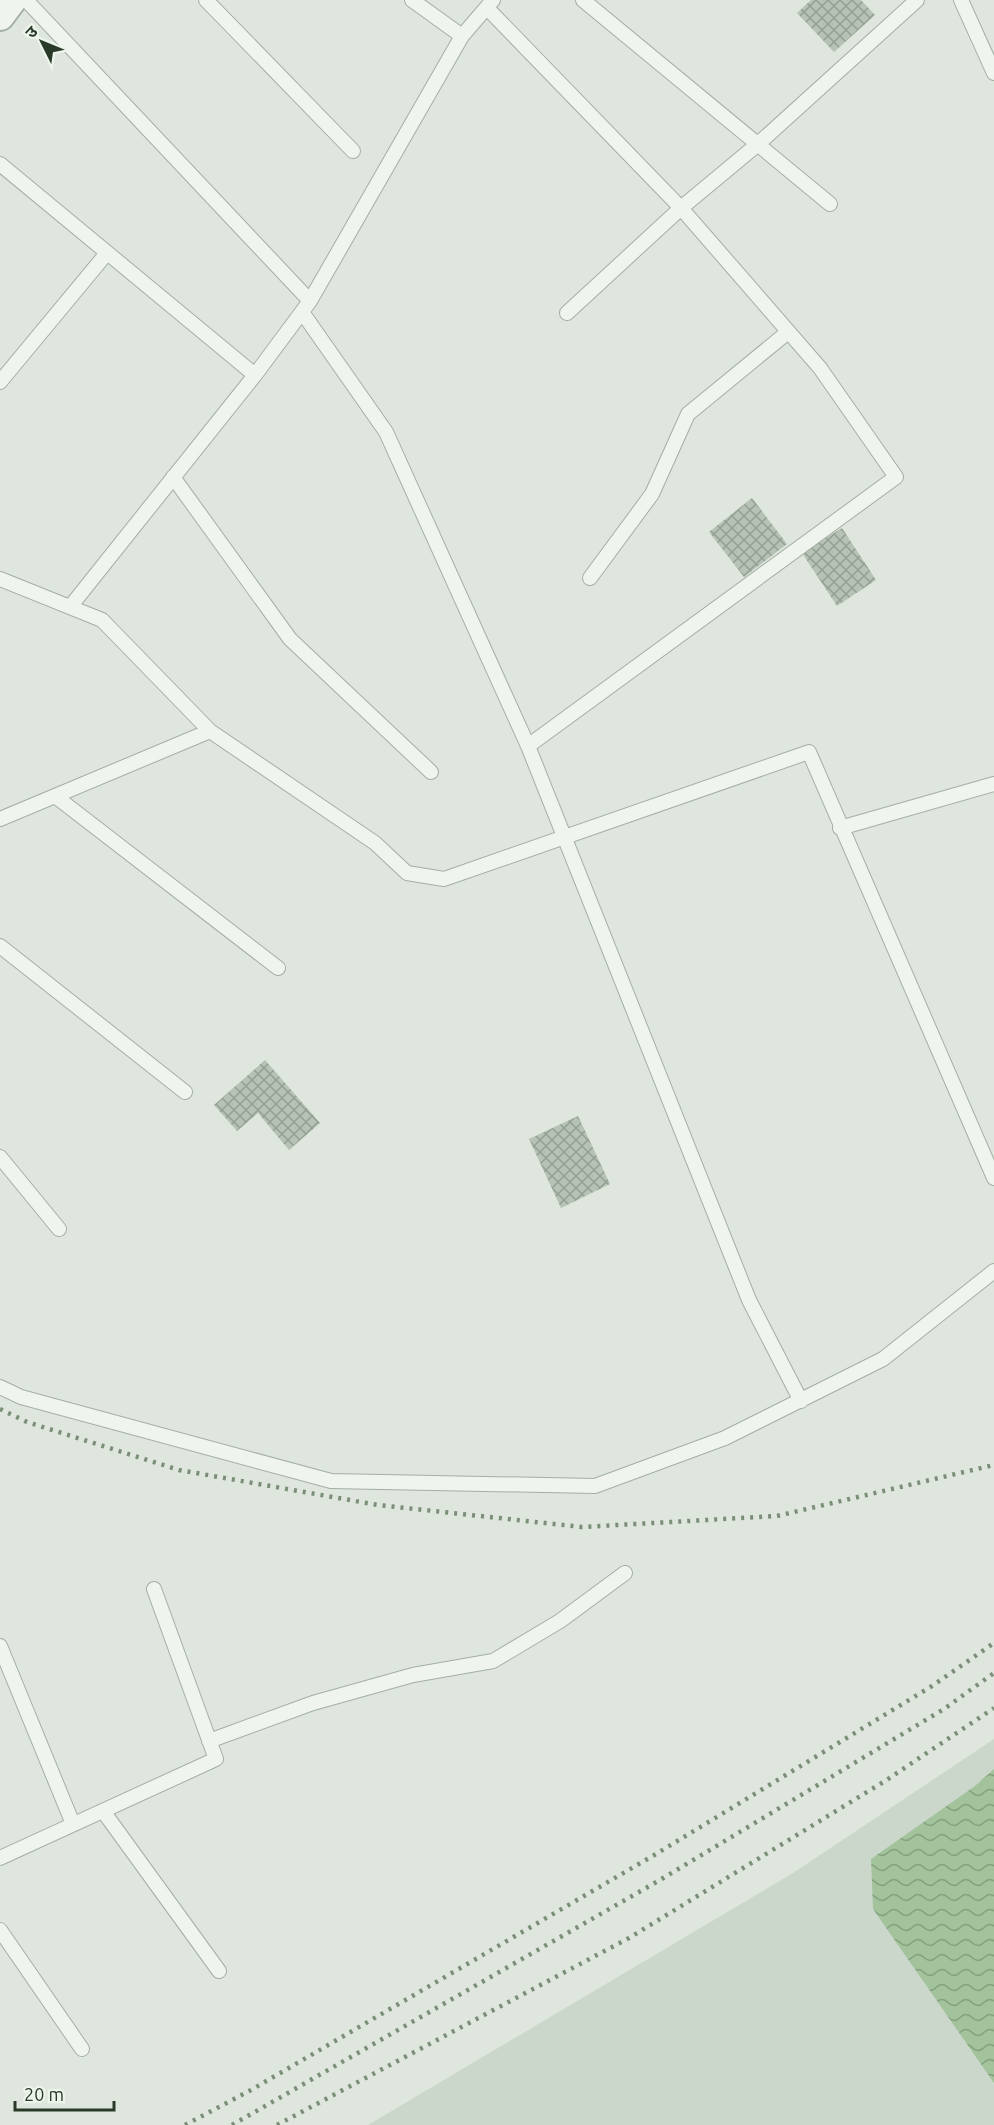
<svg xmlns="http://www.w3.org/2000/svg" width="994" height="2125" font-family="Ubuntu,'Noto Sans Devanagari',sans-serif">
	<defs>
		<pattern id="water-waves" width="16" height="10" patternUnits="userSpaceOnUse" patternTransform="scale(1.5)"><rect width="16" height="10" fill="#a2c39b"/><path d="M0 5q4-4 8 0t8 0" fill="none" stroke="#84a07e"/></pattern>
		<pattern id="building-cross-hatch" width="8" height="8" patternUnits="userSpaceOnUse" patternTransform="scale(1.5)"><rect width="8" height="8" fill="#b6c2b5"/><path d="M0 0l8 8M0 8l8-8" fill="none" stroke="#949f93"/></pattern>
	</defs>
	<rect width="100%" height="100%" fill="#dee6dd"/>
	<!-- built -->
	<path fill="#ccd7cc" d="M994,1739v386h-626l425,-252z"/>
	<!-- water -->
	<path fill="url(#water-waves)" d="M994,1769v314l-121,-174 -2,-50 104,-73z"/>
	<!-- building -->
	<path fill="url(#building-cross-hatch)" d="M811,0h50l14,15 -41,37 -37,-39z
		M752,498l35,46 -43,33 -35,-45z
		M842,528l34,52 -39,26 -35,-53z
		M265,1060l55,63 -31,27 -31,-37 -21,18 -23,-26z
		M578,1116l32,68 -49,24 -32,-69z"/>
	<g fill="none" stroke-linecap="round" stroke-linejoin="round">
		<defs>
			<path id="lane" d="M26,0l284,301 -55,74 -185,232
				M206,0l147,151
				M412,0l50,36
				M583,0l247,204
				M961,0l33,73
				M487,8l194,200 139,160 76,109 -368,269
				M0,164l255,211
				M310,301l152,-265 31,-36
				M302,312l84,120 142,314 221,554 52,101
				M567,313l114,-105 77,-64 159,-144
				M0,382l107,-129
				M173,477l117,162 141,133
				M590,578l62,-84 36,-80 100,-82
				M0,579l102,41 108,111 165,112 32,30 37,6 365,-127 185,426
				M55,796l223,172
				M0,819l210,-88
				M840,828l154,-44
				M0,946l185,146
				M0,1157l59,72
				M0,1387l21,10 310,84 264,5 130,-48 158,-79 111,-88
				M0,1646l73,178
				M209,1741l104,-38 100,-28 80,-14 67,-40 65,-48
				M103,1811l116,160
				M0,1858l216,-99 -62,-170
				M0,1930l82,119"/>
			<path id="street" d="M0,16l12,-16"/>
		</defs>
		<!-- lane casing -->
		<use href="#lane" stroke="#a4afa3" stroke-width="16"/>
		<!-- street casing -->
		<use href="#street" stroke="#a4afa3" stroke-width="32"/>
		<!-- lane -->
		<use href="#lane" stroke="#f0f4ef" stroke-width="14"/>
		<!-- street -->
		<use href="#street" stroke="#f0f4ef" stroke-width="28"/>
		<!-- rail -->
		<path stroke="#7a8e78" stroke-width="4.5" stroke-dasharray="3 6" stroke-linecap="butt" d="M0,1409l27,13 152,48 199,35 204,22 195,-11 217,-51
			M185,2125l66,-35 405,-236 276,-168 62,-43
			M232,2125l428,-245 284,-171 50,-36
			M277,2125l352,-187 256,-157 109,-73"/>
	</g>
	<!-- north arrow -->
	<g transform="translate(42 42) rotate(313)" stroke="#edf4ec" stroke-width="4.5" paint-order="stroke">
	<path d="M0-4.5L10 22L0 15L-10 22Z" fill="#293b28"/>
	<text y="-9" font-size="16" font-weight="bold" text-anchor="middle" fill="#293b28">उ</text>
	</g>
	<!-- scale -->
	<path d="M15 2101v9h99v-9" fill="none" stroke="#293b28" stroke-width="3"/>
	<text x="24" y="2101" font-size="18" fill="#293b28" stroke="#edf4ec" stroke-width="4.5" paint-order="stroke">20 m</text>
</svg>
